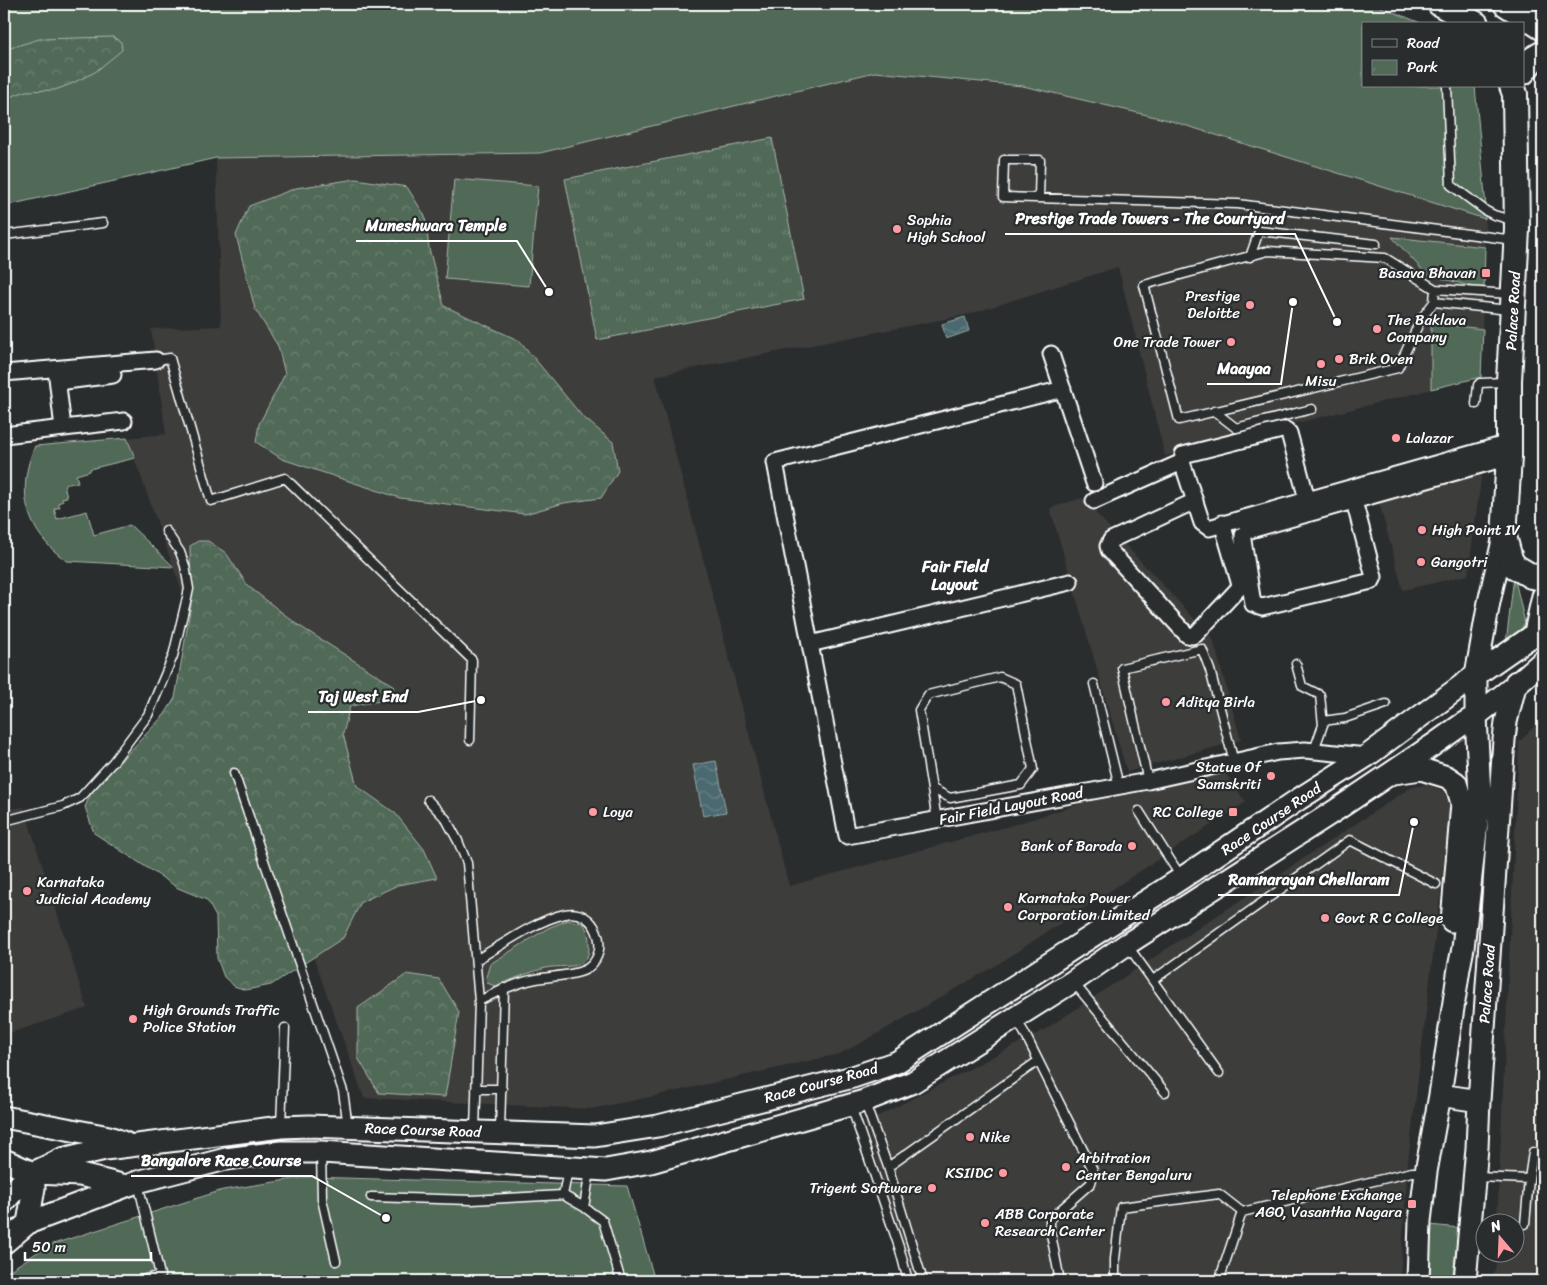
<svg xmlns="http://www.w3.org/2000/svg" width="1547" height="1285" font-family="Sriracha,sans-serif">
	<defs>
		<pattern id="forest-crowns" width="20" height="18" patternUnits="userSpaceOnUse" patternTransform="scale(1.25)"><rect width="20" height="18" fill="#516a58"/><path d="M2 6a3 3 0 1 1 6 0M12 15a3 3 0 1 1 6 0" fill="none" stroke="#6b8071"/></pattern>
		<pattern id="park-tufts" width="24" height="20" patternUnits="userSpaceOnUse" patternTransform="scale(1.25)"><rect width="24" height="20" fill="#516a58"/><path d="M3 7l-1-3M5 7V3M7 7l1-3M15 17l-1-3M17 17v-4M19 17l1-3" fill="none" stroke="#6b8071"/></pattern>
		<pattern id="water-waves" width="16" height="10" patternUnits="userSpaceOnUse" patternTransform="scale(1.25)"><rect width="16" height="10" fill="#4c6970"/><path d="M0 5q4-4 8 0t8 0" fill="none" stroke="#678085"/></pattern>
	</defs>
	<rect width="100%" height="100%" fill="#2a2d2e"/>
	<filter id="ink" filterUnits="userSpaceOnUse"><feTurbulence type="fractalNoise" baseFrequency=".02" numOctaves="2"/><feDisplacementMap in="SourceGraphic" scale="10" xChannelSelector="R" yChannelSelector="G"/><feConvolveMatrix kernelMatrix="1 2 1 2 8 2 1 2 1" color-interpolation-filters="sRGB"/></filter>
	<g filter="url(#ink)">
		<!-- built -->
		<path fill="#3e3c3a" d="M875,72l148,14 145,34 317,99 -4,158 -316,79 -47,-189 -148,47 -315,62 134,510 224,-61 73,-23 140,-28 20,28 -251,164 -132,76 -24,12 -184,42 -64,13 -227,-11 -237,-660 39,-4 -15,-105 70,-3 -5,-168 324,-5z
			M1483,464l-15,111 -65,15 -26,-95z
			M1082,498l131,141 28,101 -114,32 -77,-264z
			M1543,717v564h-51l4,-16v-12l18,-1v-30h-17l22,-480z
			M1426,784l15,6 4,4 6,12 -43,356 -8,119h-486l-49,-158 179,-93 366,-242z
			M24,807l63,201 -83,27v-225z"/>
		<!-- green -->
		<path fill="#516a58" stroke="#a8b4ac" d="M4,4h1370l49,20h-60v62h112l11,121 -1,12 -317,-99 -145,-34 -148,-14 -335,81 -324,5 -212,48z
			M454,179l84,7 -9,100 -84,-7z
			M1392,237l93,10 -1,43 -58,-16z
			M1431,323l52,6 -2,48 -50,12z
			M127,438l8,20 -45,11v2l-14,4 2,7 -14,3 3,12 -5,1 1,3 -5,2 2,4 -6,2 3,10 30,-8 7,24 36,-10 44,42 -107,-6c-41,-28 -52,-70 -32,-115z
			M1514,576l11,47 -5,8 -15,21z
			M568,920l15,3c5,8 6,12 6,22 1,28 -25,19 -43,23 -17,4 -34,12 -51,18l-8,-3 -1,-6 4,-13 58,-36z
			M307,1177l320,9 28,95h-651v-7l43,-28 176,-56z
			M1429,1225l31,3 -8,53h-28z"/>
		<!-- forest -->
		<path fill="url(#forest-crowns)" stroke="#a8b4ac" d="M113,37l8,5 1,8 -27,22 -24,12 -16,6 -29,1 -22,8v-49l35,-11z
			M356,179l51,8 18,29 4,32 15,58 76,35 62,75 31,26 5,29 -17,27 -37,5 -39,11 -125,-16 -118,-39 -26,-17 3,-18 26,-50 -7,-28 -23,-37 -19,-74 13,-29 47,-18z
			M198,541h10l18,12 22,33 50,39 96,61 -3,9 -11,6 -30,5 -7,28 14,52 38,27 29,36 13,29 -39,7 -37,17 -18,36 -72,47 -25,5 -12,-4 -10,-9 -7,-19 -1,-41 -9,-17 -29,-12 -84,-55 -9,-26 7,-16 73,-77 10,-16 16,-93 -1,-59z
			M407,974l32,5 20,33 -14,85 -66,-4 -21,-35v-50z"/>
		<!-- park -->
		<path fill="url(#park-tufts)" stroke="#a8b4ac" d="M772,138l32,161 -207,41 -32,-161z"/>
		<!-- water -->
		<path fill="url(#water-waves)" stroke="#94a5a9" d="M965,317l4,14 -23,8 -4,-15z
			M716,761l10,51 -23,4 -10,-51z"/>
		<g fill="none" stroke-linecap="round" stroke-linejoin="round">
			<defs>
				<path id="service" d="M1447,86l4,99 35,26 8,4 21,6
					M1039,198l1,-38h-36l-1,37 235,7 276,36
					M4,235l99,-12
					M1250,257l9,-26 117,13
					M1435,289l-1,13 -13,17 -23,49 -219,52 -35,-135 124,-34 117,7 50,31 75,5
					M1434,302l75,8
					M156,360l14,-2 41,143 74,-23 187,182 -2,80
					M1476,404l2,-19 2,-2 25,-1
					M1214,411l22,17 76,-19
					M1296,664l6,22 18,9 3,30 -9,25
					M1094,684l25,102
					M1323,721l22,-3 41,-14
					M234,773l109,318 5,36
					M1148,781l-26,-113 80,-19 8,21 24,92
					M933,789l17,9 71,-13 12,-16 -17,-85 -16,-7 -72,18 -9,15 18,110
					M428,800l18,19 12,22 9,22 12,138 -4,129
					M1139,811l42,66
					M4,821l59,-15 17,-8 33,-36 35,-47 25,-59 16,-67 -4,-23 -5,-14 -14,-21
					M1128,946l91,127
					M476,960c26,-15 61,-40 89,-46 30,-7 47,36 23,54 -11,8 -38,8 -52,11 -21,4 -39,13 -57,22
					M1153,980l197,-140 86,44
					M1074,983l91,109
					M1015,1018l9,14 69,138v5l-2,8 -41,36v10l10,52
					M476,1089h26
					M865,1103l23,64 35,114
					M851,1106l49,144 8,31
					M281,1125l4,-97
					M500,1131l4,-143
					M321,1152l1,47 14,62
					M888,1167l150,-106
					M1476,1177l53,2 -4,45
					M1529,1179l4,-27
					M138,1183l22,92 -21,6
					M563,1195l5,-25
					M371,1197l101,3 91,-5 21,12 19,14 18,60
					M584,1207l6,-36
					M1115,1281v-22l6,-52 98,-13 23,18
					M1219,1281l23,-69 170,-40h12"/>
				<path id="minor" d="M1051,354l43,129
					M56,369l7,59
					M4,373l152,-13
					M58,382l55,-7
					M1063,389l-288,73 72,374 301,-55 130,-29 27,-2 62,6
					M4,435l120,-14
					M1307,499l-18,-66 -3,-3h-4l-99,25 -1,7 20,61 7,5 300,-85
					M1094,501l88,-39
					M1195,501l-84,39 -3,6 1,4 78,85 5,1 4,-2 42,-45 2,-4 -18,-62
					M1354,501l20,76 -2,4 -110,26 -9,-3 -10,-64v-5l4,-4 262,-74
					M810,644l260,-62"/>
				<path id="secondary" d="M1534,637l9,-41
					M1394,773l27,-4 26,8 9,6 6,20 -10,118
					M1440,1095l39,6
					M4,1117l105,20 16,6
					M4,1160l29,13 1,15 -6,35
					M36,1173l44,2 46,11
					M4,1202l16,-18 13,-11 29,-14 43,-10 176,-22 28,-1 286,10 63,-10 195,-49 44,-15 285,-184 117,-79 68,-43 109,-81 59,-41 8,-10
					M4,1243l24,-20 109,-41 89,-23 55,-7h40l285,18 45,-8 213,-61 49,-19 159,-100 55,-38 209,-134 97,-65 31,-22 12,-7 37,-29 30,-26
					M1418,1281l2,-60 6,-49 14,-77 19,-127 4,-20 17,-153 -4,-79v-41l13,-73 15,-66
					M1465,1281l12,-133 2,-47 25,-361 2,-18 10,-40"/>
				<path id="primary" d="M1440,4l36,20
					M1506,4l37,24
					M1523,72l10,-13 10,-6
					M1512,86l3,8 2,135 -8,152v76l-5,79 6,23 4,7 17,10 12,2"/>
			</defs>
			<!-- service casing -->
			<use href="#service" stroke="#fff" stroke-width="11"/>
			<!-- minor casing -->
			<use href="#minor" stroke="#fff" stroke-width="19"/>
			<!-- secondary casing -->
			<use href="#secondary" stroke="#fff" stroke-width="25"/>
			<!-- primary casing -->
			<use href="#primary" stroke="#fff" stroke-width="28"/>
			<!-- service -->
			<use href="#service" stroke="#2a2d2e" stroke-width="8"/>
			<!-- minor -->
			<use href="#minor" stroke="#2a2d2e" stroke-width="15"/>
			<!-- secondary -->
			<use href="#secondary" stroke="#2a2d2e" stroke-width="21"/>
			<!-- primary -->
			<use href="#primary" stroke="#2a2d2e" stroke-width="24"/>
		</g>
	</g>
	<!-- markers -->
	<g fill="#ff9aa2" stroke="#2a2d2e" stroke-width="2">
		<circle cx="897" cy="229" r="5"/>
		<rect x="1481" y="268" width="10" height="10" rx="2.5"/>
		<circle cx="1250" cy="305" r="5"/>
		<circle cx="1377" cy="329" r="5"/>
		<circle cx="1231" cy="342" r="5"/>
		<circle cx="1339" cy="359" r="5"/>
		<circle cx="1321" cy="364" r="5"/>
		<circle cx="1396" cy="438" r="5"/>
		<circle cx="1422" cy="530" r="5"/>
		<circle cx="1421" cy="562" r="5"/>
		<circle cx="1166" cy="702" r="5"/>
		<circle cx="1271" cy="776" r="5"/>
		<circle cx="593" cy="812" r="5"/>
		<rect x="1228" y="807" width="10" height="10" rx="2.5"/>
		<circle cx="1132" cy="846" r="5"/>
		<circle cx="27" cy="891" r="5"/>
		<circle cx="1008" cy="907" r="5"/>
		<circle cx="1325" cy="918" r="5"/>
		<circle cx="133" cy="1019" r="5"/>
		<circle cx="970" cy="1137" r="5"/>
		<circle cx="1066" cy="1167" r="5"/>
		<circle cx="1003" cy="1173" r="5"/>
		<circle cx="932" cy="1188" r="5"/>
		<rect x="1407" y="1199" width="10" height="10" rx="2.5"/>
		<circle cx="985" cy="1223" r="5"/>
	</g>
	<g text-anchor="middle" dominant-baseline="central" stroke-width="4.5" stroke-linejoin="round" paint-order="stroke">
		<!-- poi labels -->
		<g font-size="15" fill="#fff" stroke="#2a2d2e" text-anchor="start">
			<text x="907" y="220">Sophia<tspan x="907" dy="17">High School</tspan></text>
			<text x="1476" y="273" text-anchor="end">Basava Bhavan</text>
			<text x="1240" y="296" text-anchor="end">Prestige<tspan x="1240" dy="17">Deloitte</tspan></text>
			<text x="1387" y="320">The Baklava<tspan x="1387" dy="17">Company</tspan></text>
			<text x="1221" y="342" text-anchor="end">One Trade Tower</text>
			<text x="1349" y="359">Brik Oven</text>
			<text x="1321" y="381" text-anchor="middle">Misu</text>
			<text x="1406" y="438">Lalazar</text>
			<text x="1432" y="530">High Point IV</text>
			<text x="1431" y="562">Gangotri</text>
			<text x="1176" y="702">Aditya Birla</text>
			<text x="1261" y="767" text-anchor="end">Statue Of<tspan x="1261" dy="17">Samskriti</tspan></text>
			<text x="603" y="812">Loya</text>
			<text x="1223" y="812" text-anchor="end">RC College</text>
			<text x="1122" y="846" text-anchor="end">Bank of Baroda</text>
			<text x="37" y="882">Karnataka<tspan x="37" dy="17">Judicial Academy</tspan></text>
			<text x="1018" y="898">Karnataka Power<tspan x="1018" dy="17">Corporation Limited</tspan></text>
			<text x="1335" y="918">Govt R C College</text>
			<text x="143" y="1010">High Grounds Traffic<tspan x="143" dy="17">Police Station</tspan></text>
			<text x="980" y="1137">Nike</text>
			<text x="1076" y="1158">Arbitration<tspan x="1076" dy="17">Center Bengaluru</tspan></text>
			<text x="993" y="1173" text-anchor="end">KSIIDC</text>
			<text x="922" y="1188" text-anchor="end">Trigent Software</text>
			<text x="1402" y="1195" text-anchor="end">Telephone Exchange<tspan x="1402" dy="17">AGO, Vasantha Nagara</tspan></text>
			<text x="995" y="1214">ABB Corporate<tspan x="995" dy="17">Research Center</tspan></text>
		</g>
		<!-- street labels -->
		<g font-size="15" fill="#fff" stroke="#2a2d2e">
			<text transform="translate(1513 311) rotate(-87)">Palace Road</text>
			<text transform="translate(1011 806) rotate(-11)">Fair Field Layout Road</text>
			<text transform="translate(1271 819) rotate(-34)">Race Course Road</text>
			<text transform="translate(1487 984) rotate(-86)">Palace Road</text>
			<text transform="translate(821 1083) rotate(-15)">Race Course Road</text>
			<text transform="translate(423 1130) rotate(2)">Race Course Road</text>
		</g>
		<!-- neighbourhood labels -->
		<g font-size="16" font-weight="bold" fill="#fff" stroke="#2a2d2e">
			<text x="955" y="566">Fair Field<tspan x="955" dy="18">Layout</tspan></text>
		</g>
	</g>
	<!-- callouts -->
	<path fill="none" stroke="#fff" stroke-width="2" d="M1337 322L1295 234H1005M549 292L517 241H356M1293 302L1281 384H1207M481 700L418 712H308M1414 822L1399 895H1218M386 1218L312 1176H131"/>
	<g fill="#fff" stroke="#2a2d2e" stroke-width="2">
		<circle cx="1337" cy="322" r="5"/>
		<circle cx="549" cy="292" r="5"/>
		<circle cx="1293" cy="302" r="5"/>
		<circle cx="481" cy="700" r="5"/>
		<circle cx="1414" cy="822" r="5"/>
		<circle cx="386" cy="1218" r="5"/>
	</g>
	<g font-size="16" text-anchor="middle" font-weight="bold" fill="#fff" stroke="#2a2d2e" stroke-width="4.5" stroke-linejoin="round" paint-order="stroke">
		<text x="1150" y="224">Prestige Trade Towers - The Courtyard</text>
		<text x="436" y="231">Muneshwara Temple</text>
		<text x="1244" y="374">Maayaa</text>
		<text x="363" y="702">Taj West End</text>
		<text x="1309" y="885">Ramnarayan Chellaram</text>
		<text x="221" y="1166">Bangalore Race Course</text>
	</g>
	<!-- margin -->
	<rect width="1547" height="1285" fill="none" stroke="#2a2d2e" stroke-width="20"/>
	<rect x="10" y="10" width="1527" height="1265" fill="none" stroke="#fff" stroke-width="2" filter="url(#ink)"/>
	<!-- legend -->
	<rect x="1362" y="22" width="162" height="65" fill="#2a2d2e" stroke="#7f8182"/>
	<rect x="1372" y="39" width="25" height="8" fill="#2a2d2e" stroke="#7f8182"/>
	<text x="1407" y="48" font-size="15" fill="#ffffff">Road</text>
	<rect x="1372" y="60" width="25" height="15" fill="url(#park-tufts)" stroke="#7f8182"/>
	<text x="1407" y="72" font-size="15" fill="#ffffff">Park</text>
	<!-- north arrow -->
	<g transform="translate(1500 1238) rotate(341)"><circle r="24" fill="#2a2d2e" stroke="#7f8182"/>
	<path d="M0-4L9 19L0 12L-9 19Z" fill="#ff9aa2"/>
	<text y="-8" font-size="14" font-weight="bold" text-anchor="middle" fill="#ffffff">N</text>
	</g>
	<!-- scale -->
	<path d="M25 1252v8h126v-8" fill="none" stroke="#ffffff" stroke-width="2.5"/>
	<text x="32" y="1252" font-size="15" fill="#ffffff" stroke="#2a2d2e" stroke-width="4" paint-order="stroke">50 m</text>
</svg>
